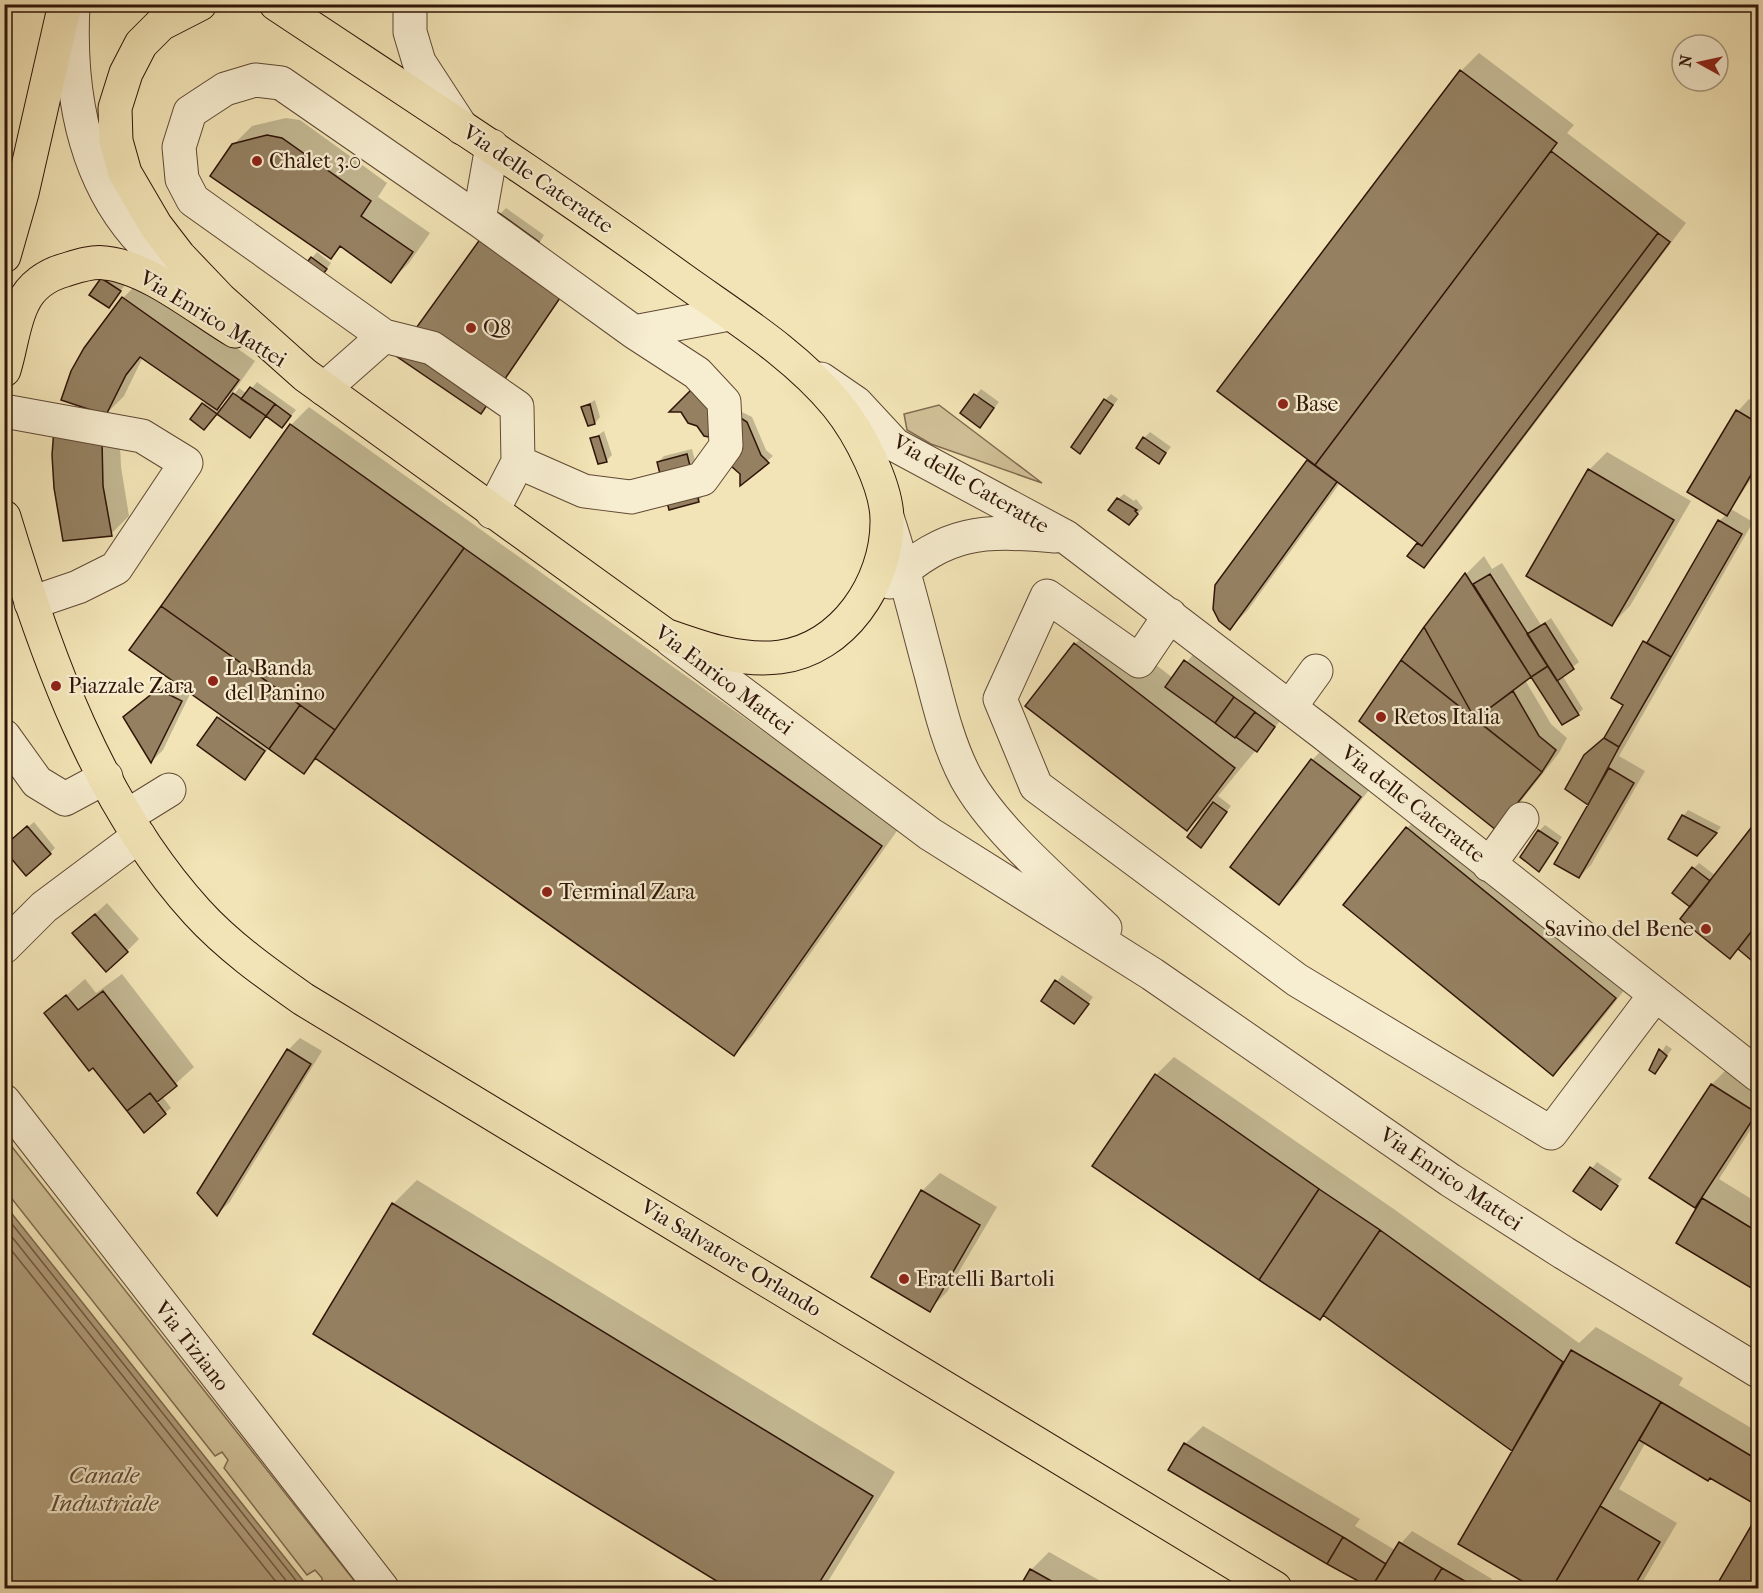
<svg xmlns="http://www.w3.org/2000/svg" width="1763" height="1593" font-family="'IM FELL French Canon',serif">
	<rect width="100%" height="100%" fill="#f2e4b6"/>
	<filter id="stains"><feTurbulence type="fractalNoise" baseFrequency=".00333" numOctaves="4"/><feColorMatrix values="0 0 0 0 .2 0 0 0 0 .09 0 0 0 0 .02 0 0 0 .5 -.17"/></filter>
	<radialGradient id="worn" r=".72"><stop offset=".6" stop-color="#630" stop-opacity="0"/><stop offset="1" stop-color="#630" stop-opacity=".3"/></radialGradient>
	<!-- green -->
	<path fill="#d1c198" stroke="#806b50" stroke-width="1.5" d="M939,405l103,78 -111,-39 -24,-14 -3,-16z
		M5,1138l355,450h-38v-10l-7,-8 -8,5 -83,-107 4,-8 -6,-8 -7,4 -210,-266z"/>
	<!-- water -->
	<path fill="#b09e7b" stroke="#7d674d" stroke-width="1.5" d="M4,1205h1l304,383h-304z"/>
	<!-- shadow -->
	<path fill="#0003" fill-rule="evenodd" d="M1479,53l95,72 -7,8 119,90 -245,325 -18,18 -14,-10 10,-13 -79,-60 -92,127 -18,18 -13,-43 92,-126 -90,-68 242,-320z
		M286,118l14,2 87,63 -9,14 52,36 -21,30 -18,18 -49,-35 -11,11 -98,-112 19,-19z
		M506,208l38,27 -18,31 39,26 -84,120 19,-198z
		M317,252l14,11 -8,11 -11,-16z
		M108,273l17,12 -16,21 -17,-11z
		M141,280l114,81 -21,30 -15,15 4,3 16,-21 8,6 10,-12 39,28 -9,11 -5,5 -15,-11 -17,22 -33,-24 -7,10 -18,-4 14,-18 -63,-44 -19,39 -18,18 17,-116z
		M981,389l18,13 -19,24 -18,-13z
		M1111,394l7,5 -38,53 25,-52z
		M1749,399l9,5v65l-27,40 22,13 -134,234 26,15 -54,94 -12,12 11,-72 -5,-49 22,-21 18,-31 20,-62 11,-11 63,-110 8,-7 -37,-22 48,-81z
		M595,400l5,17 -5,6 -12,-16z
		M738,405l4,7 10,5 14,33 7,6 -31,27z
		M309,407l590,421 -147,208 -18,18 -416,-296 -15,14 -34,-24 -25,30 -26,-60 4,-4 -31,-22 -28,58 -11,11 -15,-55 34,-28 -40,-28 160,-225z
		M119,422l2,45 8,49 -18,18 -56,-46z
		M604,431l8,24 -6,6 -14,-22z
		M1150,432l21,15 -12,15 -15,-24z
		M692,449l12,46 -6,6 -40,-39 6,-6z
		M1607,452l84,49 -61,105 -18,18 -23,-154z
		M1124,494l10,7 2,-2 7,9 -14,16 -11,-25z
		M1484,556l8,13 10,-6 39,62 10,-7 28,44 -17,13 21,34 -5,5 -47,-39 -6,5 26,44 16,14 -8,15 -45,57 -89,-182 41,-54z
		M1099,621l74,57 25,-29 46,35 -5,7 41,30 -62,75 13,10 -25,34 4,-31 -23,20 -112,-185z
		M1330,742l48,36 -81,107 -18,18 -47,-37 80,-106z
		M1431,805l207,168 -61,77 -24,24 -146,-246z
		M1688,810l33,17 -18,21 -20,-32z
		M34,822l21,26 -5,5 -40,-11z
		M1758,822v142l-19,-16 -9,9 -38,-51 2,-38 5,-5 17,13z
		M1545,825l17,12 -18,27 -5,-33z
		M107,903l32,36 -12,12 -53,-18z
		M122,974l72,93 -32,29 9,12 -27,22 -51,-64 -47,-53 39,-34 11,14zM155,1087l2,2 -25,19z
		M1062,975l31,22 -19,26 -31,-23z
		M300,1038l22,13 -93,152 -12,11 -18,-21 89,-143z
		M1666,1045l6,4 -17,23 -4,-2z
		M1174,1057l224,155 181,131 17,-16 87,51 -4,7 79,47v73l-112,-63 -27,47 58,34 -38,65h-102l-77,-45 54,-93 -190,-136 -230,-148 62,-91z
		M1730,1066l28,19v33l-39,61 39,24v87l-80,-48 19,-34 -46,-30 61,-94z
		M1597,1162l25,17 -21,29 -25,-18z
		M940,1173l57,34 -50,85 -18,18 -7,-119z
		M417,1180l478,292 -71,116h-93l-416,-254 78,-130z
		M1203,1426l157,93 -5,7 40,24 17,-19 80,48 -3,5 8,4h-127l-200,-118 15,-26z
		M1758,1517v71h-41z
		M1049,1552l64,36h-92l10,-18z"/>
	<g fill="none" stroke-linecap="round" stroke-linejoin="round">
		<!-- shore -->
		<path stroke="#705a42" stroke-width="1.5" d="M4,1214l298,374
			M4,1227l288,361
			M4,1241l277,347"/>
	</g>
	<!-- building -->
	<path fill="#958162" stroke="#301508" stroke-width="1.5" d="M1460,70l97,73 -242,322 -98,-74z
		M267,135l15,3 89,63 -10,15 52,36 -22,31 -51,-37 -9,13 -121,-83 22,-32z
		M1551,151l107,82 -236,313 -107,-81z
		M499,213l40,29 -17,30 38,26 -79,116 -85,-58z
		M1658,233l12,9 -246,326 -17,-12 10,-13 5,3z
		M311,257l16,12 -10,13 -16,-12z
		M101,278l20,13 -12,17 -20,-13z
		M122,297l117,83 -22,30 -77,-53 -14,18 -20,40 -45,-15 10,-29 13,-23z
		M250,387l25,17 -9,12 -25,-17z
		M694,387l53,35 14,33 8,8 -29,23v-12l-9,-8 -17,-28 -10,-2 -7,-10 -9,-3 -7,-11h-12z
		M233,393l33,23 -16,22 -33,-24z
		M974,394l20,14 -14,20 -20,-15z
		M1104,399l9,6 -33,49 -9,-7z
		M202,403l15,11 -13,16 -14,-11z
		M275,404l16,12 -9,12 -16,-12z
		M590,404l5,20 -7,2 -7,-19z
		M1736,410l22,13v40l-31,53 -40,-24z
		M290,424l174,124 -129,182 -174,-124z
		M54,429l48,11 1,46 9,50 -49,5 -9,-53 -2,-33z
		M599,436l8,26 -9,2 -8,-26z
		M1143,437l23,16 -7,11 -23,-16z
		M687,454l12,48 -30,8 -12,-48z
		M1307,460l30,22 -107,148 -11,-9 -6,-12 2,-24z
		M1588,469l86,51 -62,106 -86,-50z
		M1117,498l20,12 -2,1 3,3 -9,11 -21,-15z
		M1718,520l24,14 -71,123 -24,-14z
		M464,548l418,298 -148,210 -419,-298z
		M1465,573l66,104 -56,42 -51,-92z
		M1490,574l58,92 -17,11 -58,-93z
		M161,606l139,99 -31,44 -140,-99z
		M1545,623l29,46 -17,12 -30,-47z
		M1424,627l51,92 -74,-59z
		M1643,641l28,16 -52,90 -15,-9 19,-33 -12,-7z
		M1074,643l161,125 -48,63 -162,-125z
		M1184,660l50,37 -19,26 -50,-36z
		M1401,660l141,112 -46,58 -137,-109z
		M1548,666l31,49 -17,10 -31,-48z
		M158,689l24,12 -31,62 -28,-46z
		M1513,691l26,45 17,14 -14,22 -67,-53z
		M1234,697l21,15 -20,26 -20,-15z
		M300,705l35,25 -31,44 -35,-25z
		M1255,712l20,15 -18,25 -21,-15z
		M217,717l48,34 -20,29 -48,-35z
		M1604,738l15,9 -31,58 -23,-16 19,-34z
		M1311,759l50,38 -82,108 -49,-38z
		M1609,768l25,15 -55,95 -25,-14z
		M1213,802l14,10 -26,36 -14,-11z
		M1682,815l35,18 -20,23 -29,-17z
		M1758,819v104l-28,36 -50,-40z
		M27,826l24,28 -25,22 -22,-26v-4z
		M1406,827l210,171 -63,78 -210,-171z
		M1538,830l20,13 -19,29 -19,-15z
		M1692,867l18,14 -20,26 -18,-14z
		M95,914l33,38 -22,20 -34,-39z
		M1758,923v43l-20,-17z
		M1055,980l34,24 -15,20 -33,-23z
		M103,991l74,95 -20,16 -7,-9 -23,18 -34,-43 -4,3 -45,-58 22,-18 12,15z
		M287,1049l24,15 -94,152 -20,-23z
		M1659,1049l8,7 -12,18 -6,-4z
		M1155,1074l164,115 -60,91 -167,-114z
		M1711,1084l46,29 -62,95 -46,-30z
		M150,1093l16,21 -22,19 -17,-22z
		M1590,1167l28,19 -17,24 -28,-19z
		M1319,1189l61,41 -60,90 -61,-40z
		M921,1190l59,35 -50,87 -59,-35z
		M1702,1198l56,34v60l-82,-49z
		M392,1203l481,293 -57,92h-88l-415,-254z
		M1380,1230l183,132 -51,89 -189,-136z
		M1571,1350l90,52 -109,186h-18l-76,-44z
		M1661,1402l97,58v46l-48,-28 -2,3 -69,-41z
		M1184,1443l159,94 -16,27 -159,-94z
		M1600,1506l60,36 -27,46h-81z
		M1758,1514v74h-43z
		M1343,1537l43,27 -15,24 -44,-24z
		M1399,1542l43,26 -12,20h-59z
		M1442,1568l35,20h-47z
		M1030,1569l34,19h-45z"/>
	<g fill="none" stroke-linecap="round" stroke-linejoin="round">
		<defs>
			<path id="minor" d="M410,4v28l9,30 43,66
				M73,6c-6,117 24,224 131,284
				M492,146l-13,74 155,112 95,-18
				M384,336l-191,-136 -11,-21 -3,-32 11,-35 35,-23 30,-9 26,3 198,137
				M821,379l35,24 39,42 171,92 257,196 435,342
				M324,389l60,-53 48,12 85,59 1,55 -26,50
				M4,411l138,25 44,27 -70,105 -38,19 -47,16
				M518,462l66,29 47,6 71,-18 24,-33 -2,-44 -27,-29 -63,-41
				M888,520c17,51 29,103 43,154 9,35 18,72 35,104 29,53 96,108 139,150
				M890,582c58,-52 91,-52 165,-46
				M1170,615l-31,46 -92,-65 -47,103 36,87 261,194 254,153 104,-138
				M671,640l259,194 222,140 298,206 114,73 194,118
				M1290,707l26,-36
				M4,736l33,46 28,17 41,-22
				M127,816l42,-26
				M1489,865l33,-46
				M4,947l40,-40 95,-71
				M4,1101l378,487"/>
			<path id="major" d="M200,4l-39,20 -20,20 -15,29 -11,35 1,33 9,32 31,53 23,30 41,43 85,76 360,260c37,13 75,27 115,22 63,-8 107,-74 107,-135 1,-35 -28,-90 -50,-117 -42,-51 -101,-87 -154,-125 -132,-96 -270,-185 -407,-276
				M4,256l18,-63 43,-189
				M4,370c7,-22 9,-47 19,-67 8,-17 24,-28 42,-33 13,-4 27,-9 40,-7 43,4 93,46 130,68
				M4,517c42,139 94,286 193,395 31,34 69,61 106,87l972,589"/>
		</defs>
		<!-- minor casing -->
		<use href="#minor" stroke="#604934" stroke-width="35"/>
		<!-- major casing -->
		<use href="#major" stroke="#301508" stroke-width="35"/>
		<!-- minor -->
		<use href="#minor" stroke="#f7edd0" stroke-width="33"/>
		<!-- major -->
		<use href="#major" stroke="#f2e4b6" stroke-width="33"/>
	</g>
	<!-- markers -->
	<g fill="#8f2418" stroke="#f7edd0" stroke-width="2">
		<circle cx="257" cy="161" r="6"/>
		<circle cx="471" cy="328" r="6"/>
		<circle cx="1283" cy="404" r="6"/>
		<circle cx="213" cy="681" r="6"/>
		<circle cx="56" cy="686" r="6"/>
		<circle cx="1381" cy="717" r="6"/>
		<circle cx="547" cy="892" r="6"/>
		<circle cx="1706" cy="929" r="6"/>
		<circle cx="904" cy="1279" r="6"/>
	</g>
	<g text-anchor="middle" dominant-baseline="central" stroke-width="4.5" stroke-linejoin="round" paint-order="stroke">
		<!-- poi labels -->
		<g font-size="22" fill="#301508" stroke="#f7edd0" text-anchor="start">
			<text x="269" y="161">Chalet 3.0</text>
			<text x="483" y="328">Q8</text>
			<text x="1295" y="404">Base</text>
			<text x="225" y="668">La Banda<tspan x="225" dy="25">del Panino</tspan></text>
			<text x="68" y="686">Piazzale Zara</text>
			<text x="1393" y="717">Retos Italia</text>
			<text x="559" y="892">Terminal Zara</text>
			<text x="1694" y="929" text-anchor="end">Savino del Bene</text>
			<text x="916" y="1279">Fratelli Bartoli</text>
		</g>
		<!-- street labels -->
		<g font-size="22" fill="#301508" stroke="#f7edd0">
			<text transform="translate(538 179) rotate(34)">Via delle Cateratte</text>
			<text transform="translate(213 319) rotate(31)">Via Enrico Mattei</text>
			<text transform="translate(971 484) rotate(30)">Via delle Cateratte</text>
			<text transform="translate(724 680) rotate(37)">Via Enrico Mattei</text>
			<text transform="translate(1413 804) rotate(38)">Via delle Cateratte</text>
			<text transform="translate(1451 1179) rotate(34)">Via Enrico Mattei</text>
			<text transform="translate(731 1258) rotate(31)">Via Salvatore Orlando</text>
			<text transform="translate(192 1346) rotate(52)">Via Tiziano</text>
		</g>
		<!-- water labels -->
		<g font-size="24" font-style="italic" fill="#634c36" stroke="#f7edd0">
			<text x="104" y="1475">Canale<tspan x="104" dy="28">Industriale</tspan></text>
		</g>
	</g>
	<!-- margin -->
	<rect width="1763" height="1593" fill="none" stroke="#f2e4b6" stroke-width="24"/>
	<rect x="6" y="6" width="1751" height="1581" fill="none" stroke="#301508" stroke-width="3"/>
	<rect x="12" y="12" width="1739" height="1569" fill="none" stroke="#301508" stroke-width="1.5"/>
	<!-- north arrow -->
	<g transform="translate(1700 63) rotate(278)"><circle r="28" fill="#f7edd0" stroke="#a79780" stroke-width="1.5"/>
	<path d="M0-4.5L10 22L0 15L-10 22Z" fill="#8f2418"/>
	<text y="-9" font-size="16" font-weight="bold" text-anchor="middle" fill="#301508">N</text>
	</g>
	<rect width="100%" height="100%" filter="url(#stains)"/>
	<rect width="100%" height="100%" fill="url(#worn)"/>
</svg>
